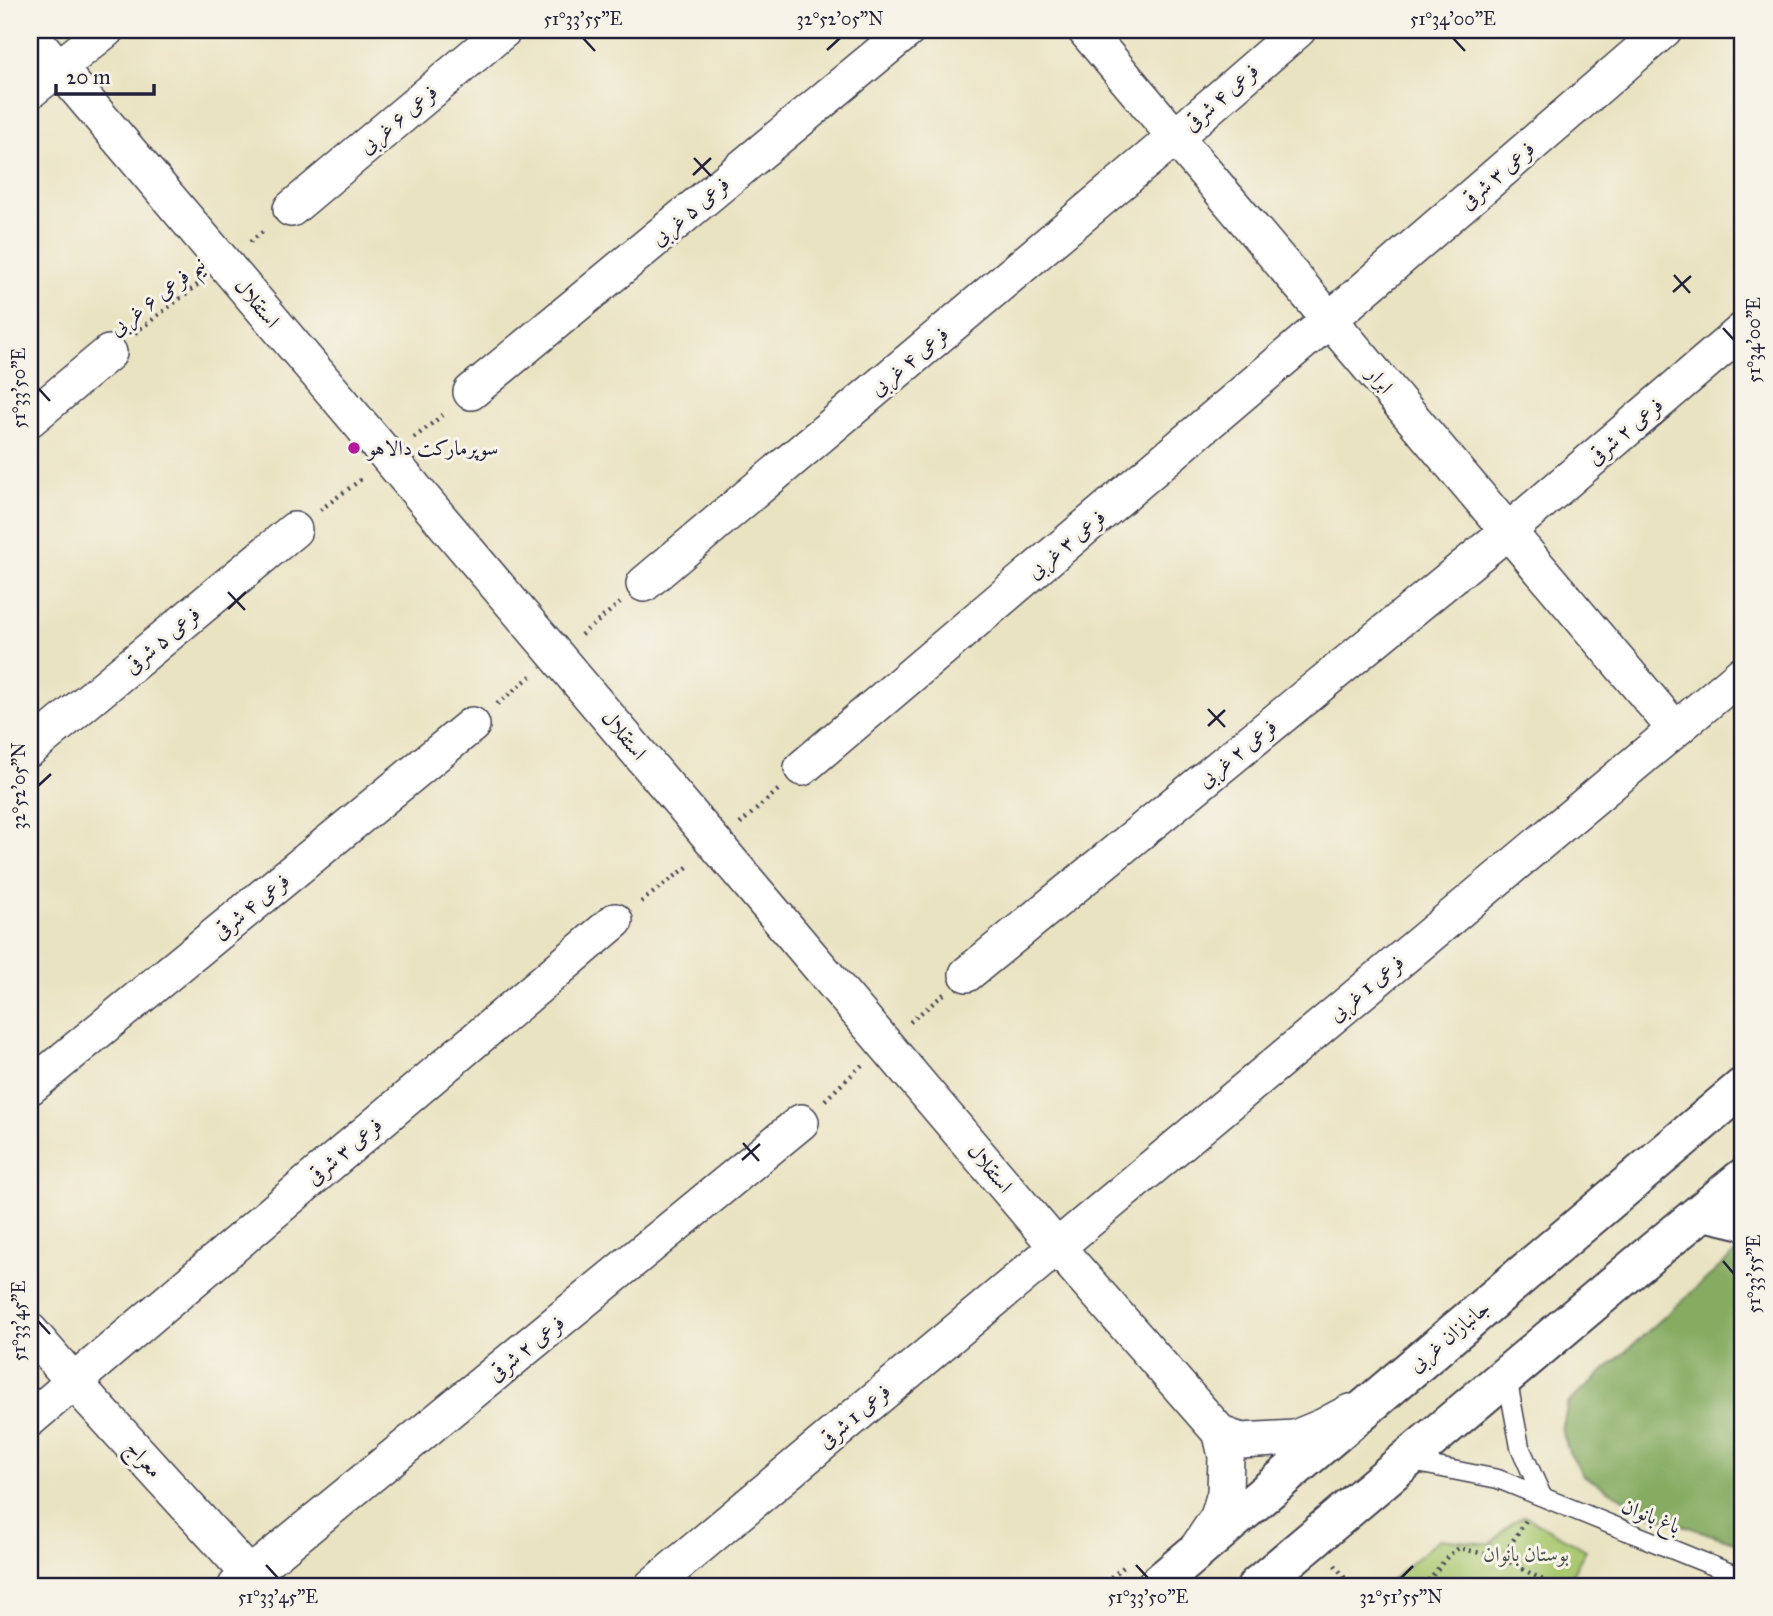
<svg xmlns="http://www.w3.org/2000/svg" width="1773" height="1616" font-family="'IM FELL Great Primer',Amiri,serif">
	<rect width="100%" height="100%" fill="#f7f3e8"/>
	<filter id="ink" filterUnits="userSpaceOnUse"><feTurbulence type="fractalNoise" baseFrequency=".0143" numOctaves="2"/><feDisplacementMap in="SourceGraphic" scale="14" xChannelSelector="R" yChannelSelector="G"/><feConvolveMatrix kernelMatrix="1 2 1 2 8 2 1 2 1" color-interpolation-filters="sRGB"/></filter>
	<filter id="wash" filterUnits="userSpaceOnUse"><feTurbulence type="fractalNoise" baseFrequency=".00686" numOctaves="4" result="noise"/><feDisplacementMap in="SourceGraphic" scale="28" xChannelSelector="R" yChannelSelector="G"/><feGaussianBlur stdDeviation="1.57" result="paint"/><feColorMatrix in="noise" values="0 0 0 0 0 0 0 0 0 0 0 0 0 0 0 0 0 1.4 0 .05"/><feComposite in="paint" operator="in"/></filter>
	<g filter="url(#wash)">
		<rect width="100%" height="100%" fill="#eae3c2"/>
		<!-- green -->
		<path fill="#a9c86f" stroke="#667555" stroke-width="2" d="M1525,1516l61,34 -21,36h-181l55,-47 52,5 21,-22z"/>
		<!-- forest -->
		<path fill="#86ac62" stroke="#54674e" stroke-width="2" d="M1743,1246v299l-94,-31 -66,-39 -14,-23 -7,-22 6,-27z"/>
	</g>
	<g filter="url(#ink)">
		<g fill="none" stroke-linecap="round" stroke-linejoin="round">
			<defs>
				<path id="lane" d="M1507,1377l13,70 22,49
					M1407,1461l91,18 245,99"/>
				<path id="street" d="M1085,30l590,699
					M30,34l1026,1212 165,188 5,22 -1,37 -7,24 -20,30
					M30,91l76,-61
					M291,209l213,-179
					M471,392l437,-362
					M30,419l79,-66
					M644,584l531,-447 123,-107
					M30,749l264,-219
					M802,768l527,-448 335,-290
					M967,974l541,-443 235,-201
					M30,1087l442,-362
					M30,1331l44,51 186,204
					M30,1419l585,-498
					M1221,1434l20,7 54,-3 29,-12 26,-14
					M236,1586l565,-464
					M652,1586l1091,-913"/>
				<path id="secondary" d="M1705,1211l38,9
					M1156,1586l587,-499
					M1257,1586l391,-330 95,-78"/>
			</defs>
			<!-- lane casing -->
			<use href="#lane" stroke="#403f4f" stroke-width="21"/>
			<!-- street casing -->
			<use href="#street" stroke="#403f4f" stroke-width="38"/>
			<!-- secondary casing -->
			<use href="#secondary" stroke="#403f4f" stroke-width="42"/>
			<!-- path -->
			<path stroke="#403f4f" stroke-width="4.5" stroke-dasharray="2 5" stroke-linecap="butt" d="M250,242l15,-12
				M135,333l65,-50
				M414,438l31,-25
				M320,510l43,-32
				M581,635l39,-32
				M497,704l34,-28
				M740,824l38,-34
				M641,902l49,-37
				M910,1022l34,-28
				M825,1100l37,-35
				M1502,1558l26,-41
				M1335,1565l12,16
				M1100,1586l26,-21
				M1424,1586l24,-30 11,-8 43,10 52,28
				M1472,1586c14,-12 23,-7 38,0"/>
			<!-- lane -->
			<use href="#lane" stroke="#fff" stroke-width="18"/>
			<!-- street -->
			<use href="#street" stroke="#fff" stroke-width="35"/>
			<!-- secondary -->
			<use href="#secondary" stroke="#fff" stroke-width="38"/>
		</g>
	</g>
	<!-- ticks -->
	<path fill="none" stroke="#22223b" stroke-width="2.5" d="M583,38l12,13M1453,38l12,13M827,50l13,-12M694,158l17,18M693,175l18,-17M1674,275l16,18M1673,292l18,-16M1723,328l11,12M38,388l12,13M228,592l17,18M228,609l18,-17M1208,709l17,18M1208,726l17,-16M38,786l13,-12M743,1143l16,18M742,1160l18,-16M1723,1261l11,13M38,1321l12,13M266,1565l12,13M1136,1565l12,13M1401,1578l12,-12"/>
	<!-- markers -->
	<circle fill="#b5179e" stroke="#f7f3e8" stroke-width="2.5" cx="354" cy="448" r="7"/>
	<g text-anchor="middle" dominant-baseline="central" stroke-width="6" stroke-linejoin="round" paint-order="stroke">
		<!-- street labels -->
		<g font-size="21" fill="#22223b" stroke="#f7f3e8">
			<text transform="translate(1221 97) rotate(-41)">فرعی ۴ شرقی</text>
			<text transform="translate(398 119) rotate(-40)">فرعی ۶ غربی</text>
			<text transform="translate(1497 175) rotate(-41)">فرعی ۳ شرقی</text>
			<text transform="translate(690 211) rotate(-40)">فرعی ۵ غربی</text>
			<text transform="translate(157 296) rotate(-38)">نیم فرعی ۶ غربی</text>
			<text transform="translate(257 303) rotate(50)">استقلال</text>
			<text transform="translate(909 361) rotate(-40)">فرعی ۴ غربی</text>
			<text transform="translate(1380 380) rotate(50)">ابرار</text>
			<text transform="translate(1625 431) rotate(-40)">فرعی ۲ شرقی</text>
			<text transform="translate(1066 544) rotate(-40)">فرعی ۳ غربی</text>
			<text transform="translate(162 640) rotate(-40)">فرعی ۵ شرقی</text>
			<text transform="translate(624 735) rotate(50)">استقلال</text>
			<text transform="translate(1237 753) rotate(-39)">فرعی ۲ غربی</text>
			<text transform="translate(251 906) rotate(-39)">فرعی ۴ شرقی</text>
			<text transform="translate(1366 988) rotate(-40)">فرعی 1 غربی</text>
			<text transform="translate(344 1151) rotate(-40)">فرعی ۳ شرقی</text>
			<text transform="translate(990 1168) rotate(50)">استقلال</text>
			<text transform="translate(1449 1336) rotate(-40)">جانبازان غربی</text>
			<text transform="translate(526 1348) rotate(-39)">فرعی ۲ شرقی</text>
			<text transform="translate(854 1416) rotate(-40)">فرعی 1 شرقی</text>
			<text transform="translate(144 1459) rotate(48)">معراج</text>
			<text transform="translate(1651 1516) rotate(22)">باغ بانوان</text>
		</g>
		<!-- poi labels -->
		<g font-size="21" fill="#22223b" stroke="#f7f3e8" text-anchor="start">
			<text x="368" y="448">سوپرمارکت دالاهو</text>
		</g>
		<!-- park labels -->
		<g font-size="21" fill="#4a544b" stroke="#f7f3e8">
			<text x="1526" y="1554">بوستان بانوان</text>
		</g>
	</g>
	<!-- margin -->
	<rect width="1773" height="1616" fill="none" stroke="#f7f3e8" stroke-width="77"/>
	<!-- scale -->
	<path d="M56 84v10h98v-10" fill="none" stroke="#22223b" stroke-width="3.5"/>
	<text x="66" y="84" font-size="21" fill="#22223b" stroke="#f7f3e8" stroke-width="5" paint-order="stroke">20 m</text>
	<rect x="38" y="38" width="1696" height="1540" fill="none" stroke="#22223b" stroke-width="2.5"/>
	<g font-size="18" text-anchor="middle" fill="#22223b">
		<text x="583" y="25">51°33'55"E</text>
		<text x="840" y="25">32°52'05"N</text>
		<text x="1453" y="25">51°34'00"E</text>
		<text transform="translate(1754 340) rotate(-90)" y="6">51°34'00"E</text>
		<text transform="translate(19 388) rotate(-90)" y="6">51°33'50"E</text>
		<text transform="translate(19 786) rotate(-90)" y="6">32°52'05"N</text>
		<text transform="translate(1754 1274) rotate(-90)" y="6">51°33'55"E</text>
		<text transform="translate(19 1321) rotate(-90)" y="6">51°33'45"E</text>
		<text x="278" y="1603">51°33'45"E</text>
		<text x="1148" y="1603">51°33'50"E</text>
		<text x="1401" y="1603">32°51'55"N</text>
	</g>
</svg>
